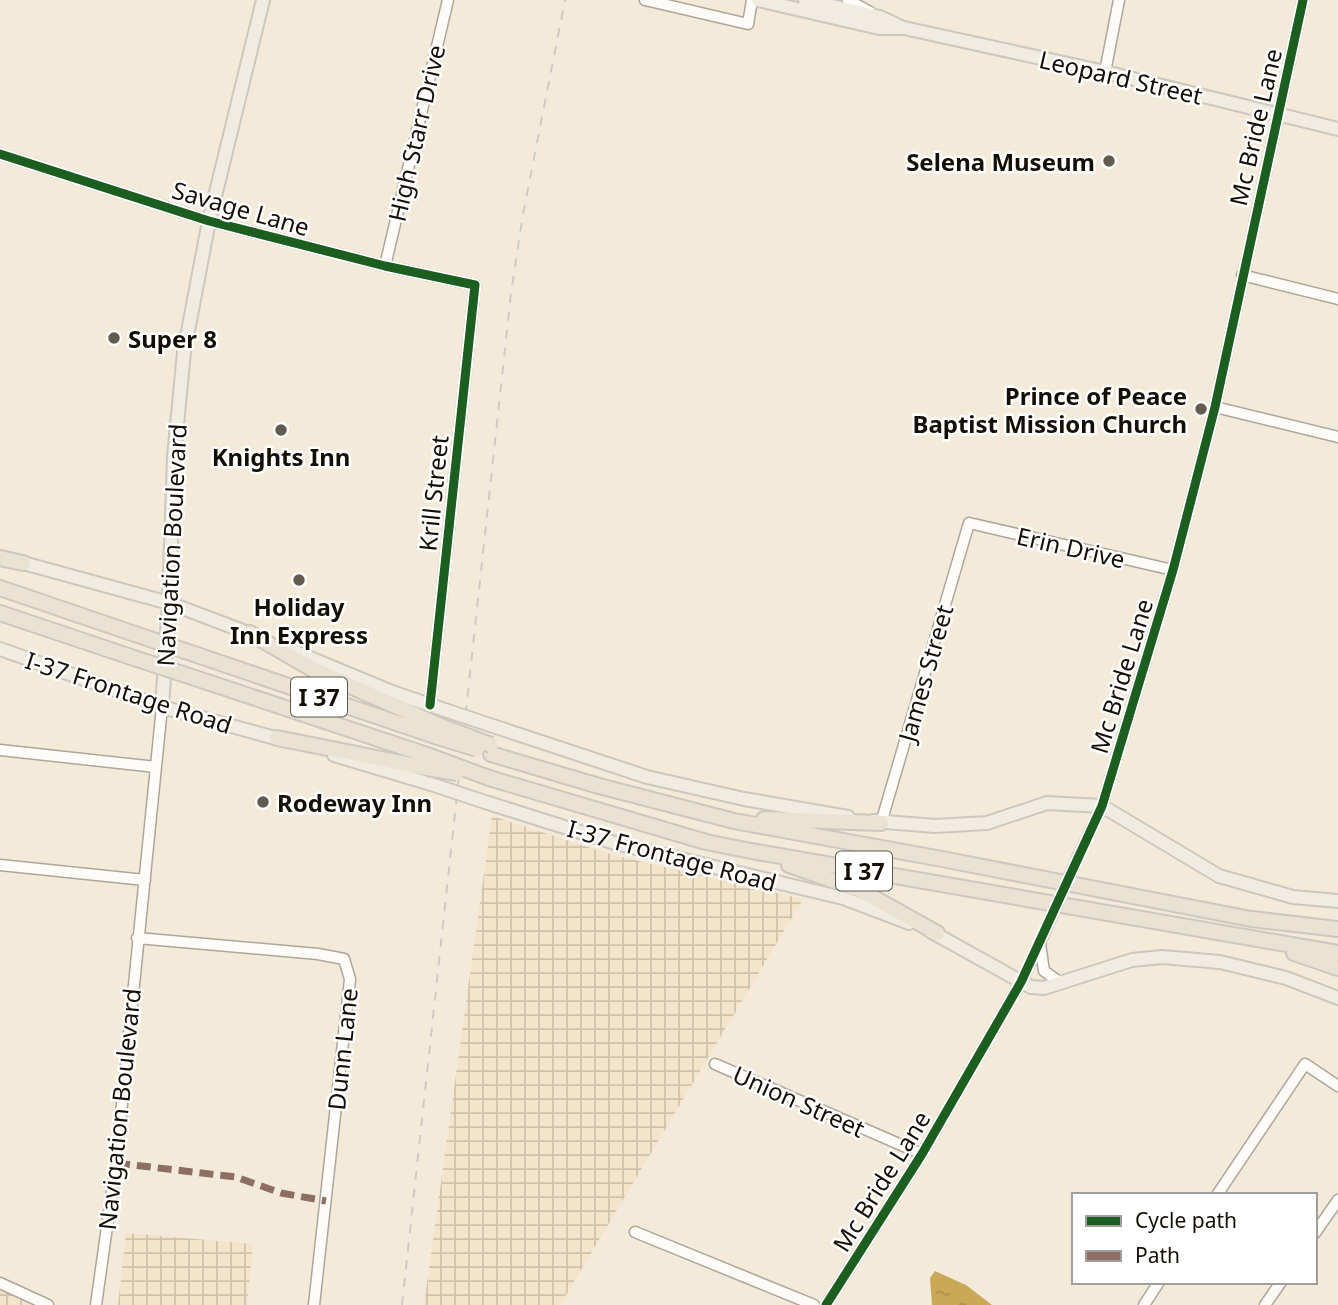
<svg xmlns="http://www.w3.org/2000/svg" width="1338" height="1305" font-family="'Noto Sans',sans-serif">
	<defs>
		<pattern id="industrial-grid" width="8" height="8" patternUnits="userSpaceOnUse" patternTransform="scale(1.75)"><rect width="8" height="8" fill="#f4e5ca"/><path d="M0 4h8M4 0v8" fill="none" stroke="#d0c3ac"/></pattern>
		<pattern id="water-ripples" width="26" height="14" patternUnits="userSpaceOnUse" patternTransform="scale(1.75)"><rect width="26" height="14" fill="#c9a858"/><path d="M2 4q2-2 4 0t4 0M15 11q2-2 4 0t4 0" fill="none" stroke="#ac8f4b"/></pattern>
	</defs>
	<rect width="100%" height="100%" fill="#f4eada"/>
	<!-- industrial -->
	<path fill="url(#industrial-grid)" d="M492,816l121,39 190,44 -243,406h-136z
		M126,1233l127,11 -6,61h-129z
		M0,1288l34,17h-34z"/>
	<!-- water -->
	<path fill="url(#water-ripples)" d="M935,1271l31,14 26,20h-60l-2,-27z"/>
	<g fill="none" stroke-linecap="round" stroke-linejoin="round">
		<defs>
			<path id="minor" d="M645,0l103,24 4,-24
				M848,0l22,12
				M1105,72l14,-72
				M0,154l209,67 176,45 90,19 -45,420
				M385,266l63,-266
				M1242,275l96,24
				M1215,407l123,30
				M0,750l156,17
				M881,823l88,-300 204,47
				M1079,855l23,-49 71,-236 42,-163 88,-407
				M0,865l145,15
				M137,938l181,16 26,5 6,20 -36,326
				M1040,944l4,27 17,12
				M715,1064l207,90
				M1217,1195l88,-131 33,22
				M635,1232l179,73
				M1315,1233l23,-33
				M0,1283l48,22
				M96,1305l20,-142 46,-456
				M826,1305l96,-151 99,-172 19,-40
				M1144,1305l15,-23
				M1265,1305l16,-23"/>
			<path id="major" d="M758,0l121,28h25l201,44 233,57
				M805,0l75,17 21,10
				M16,561l153,42 90,34
				M286,648l106,44 53,18
				M0,649l162,58 124,34
				M162,707l7,-104 5,-147 10,-104 25,-131 54,-221
				M490,725l157,52 97,22 104,18
				M334,755l97,29
				M485,802l130,41 228,55 66,25
				M873,821l62,5 52,-3 60,-20 55,3 117,70 74,21 45,4
				M930,931l101,56 13,1 88,-28 30,-3 58,5 66,16 52,20"/>
			<path id="highway" d="M0,558l23,5
				M0,588l135,46
				M0,613l131,44
				M250,633l62,36 126,56
				M200,656l238,81
				M195,678l235,78
				M277,738l150,30
				M491,754l108,32 135,35 208,38 309,60 87,10
				M489,778l217,64 45,9 587,102
				M764,819l117,4
				M789,865l71,25 77,43
				M1294,953l44,15"/>
		</defs>
		<!-- minor casing -->
		<use href="#minor" stroke="#ada69a" stroke-width="13"/>
		<!-- major casing -->
		<use href="#major" stroke="#ccc8bf" stroke-width="16"/>
		<!-- highway casing -->
		<use href="#highway" stroke="#ccc8bf" stroke-width="18"/>
		<!-- minor -->
		<use href="#minor" stroke="#fdfcf9" stroke-width="10"/>
		<!-- major -->
		<use href="#major" stroke="#f1ece2" stroke-width="12"/>
		<!-- highway -->
		<use href="#highway" stroke="#eae2d2" stroke-width="14"/>
		<!-- rail -->
		<path stroke="#cecbc6" stroke-width="2" stroke-dasharray="9 9" stroke-linecap="butt" d="M402,1305l109,-1012 12,-79 42,-214"/>
		<defs>
			<path id="minor-bridge" d="M1040,942l39,-87"/>
			<path id="major-bridge" d="M445,710l45,15
				M431,784l54,18"/>
			<path id="highway-bridge" d="M135,634l65,22
				M131,657l64,21
				M438,725l53,20
				M438,737l39,12
				M430,756l59,22
				M427,768l30,5"/>
		</defs>
		<!-- minor-bridge casing -->
		<use href="#minor-bridge" stroke="#ada69a" stroke-width="13" stroke-linecap="butt"/>
		<!-- major-bridge casing -->
		<use href="#major-bridge" stroke="#ccc8bf" stroke-width="16" stroke-linecap="butt"/>
		<!-- highway-bridge casing -->
		<use href="#highway-bridge" stroke="#ccc8bf" stroke-width="18" stroke-linecap="butt"/>
		<!-- minor-bridge -->
		<use href="#minor-bridge" stroke="#fdfcf9" stroke-width="10"/>
		<!-- major-bridge -->
		<use href="#major-bridge" stroke="#f1ece2" stroke-width="12"/>
		<!-- highway-bridge -->
		<use href="#highway-bridge" stroke="#eae2d2" stroke-width="14"/>
		<!-- quiet -->
		<path stroke="#8d6e63" stroke-width="7" stroke-dasharray="14 7" stroke-linecap="butt" d="M116,1163l120,14 45,16 45,8"/>
		<defs>
			<path id="cycleway" d="M0,154l209,67 176,45 90,19 -45,420
				M826,1305l96,-151 99,-172 81,-176 71,-236 42,-163 88,-407"/>
		</defs>
		<!-- cycleway casing -->
		<use href="#cycleway" stroke="#fff" stroke-width="13"/>
		<!-- cycleway -->
		<use href="#cycleway" stroke="#1b5e20" stroke-width="9"/>
	</g>
	<!-- markers -->
	<g fill="#625c50" stroke="#fff" stroke-width="2.5">
		<circle cx="1109" cy="161" r="7"/>
		<circle cx="114" cy="338" r="7"/>
		<circle cx="1201" cy="409" r="7"/>
		<circle cx="281" cy="430" r="7"/>
		<circle cx="299" cy="580" r="7"/>
		<circle cx="263" cy="802" r="7"/>
	</g>
	<g text-anchor="middle" dominant-baseline="central" stroke-width="5" stroke-linejoin="round" paint-order="stroke">
		<!-- shield labels -->
		<g fill="#fff" stroke="#5a5750" stroke-width="2">
			<rect x="291" y="677.5" width="56" height="39" rx="5"/>
			<rect x="836" y="851.5" width="56" height="39" rx="5"/>
		</g>
		<g font-size="23" font-weight="bold" fill="#140f05">
			<text x="319" y="697">I 37</text>
			<text x="864" y="871">I 37</text>
		</g>
		<!-- street labels -->
		<g font-size="24" fill="#140f05" stroke="#fff">
			<text transform="translate(1121 77) rotate(13)">Leopard Street</text>
			<text transform="translate(1255 127) rotate(-77)">Mc Bride Lane</text>
			<text transform="translate(416 133) rotate(-77)">High Starr Drive</text>
			<text transform="translate(241 208) rotate(16)">Savage Lane</text>
			<text transform="translate(433 493) rotate(-84)">Krill Street</text>
			<text transform="translate(171 545) rotate(-87)">Navigation Boulevard</text>
			<text transform="translate(1071 547) rotate(13)">Erin Drive</text>
			<text transform="translate(925 673) rotate(-74)">James Street</text>
			<text transform="translate(1121 676) rotate(-73)">Mc Bride Lane</text>
			<text transform="translate(129 692) rotate(18)">I-37 Frontage Road</text>
			<text transform="translate(672 855) rotate(15)">I-37 Frontage Road</text>
			<text transform="translate(342 1049) rotate(-84)">Dunn Lane</text>
			<text transform="translate(799 1101) rotate(24)">Union Street</text>
			<text transform="translate(119 1109) rotate(-84)">Navigation Boulevard</text>
			<text transform="translate(881 1181) rotate(-58)">Mc Bride Lane</text>
		</g>
		<!-- poi labels -->
		<g font-size="24" font-weight="bold" fill="#140f05" stroke="#fff" text-anchor="end">
			<text x="1095" y="161">Selena Museum</text>
			<text x="128" y="338" text-anchor="start">Super 8</text>
			<text x="1187" y="395">Prince of Peace<tspan x="1187" dy="28">Baptist Mission Church</tspan></text>
			<text x="281" y="456" text-anchor="middle">Knights Inn</text>
			<text x="299" y="606" text-anchor="middle">Holiday<tspan x="299" dy="28">Inn Express</tspan></text>
			<text x="277" y="802" text-anchor="start">Rodeway Inn</text>
		</g>
	</g>
	<!-- legend -->
	<rect x="1072" y="1193" width="245" height="91" fill="#ffffff" stroke="#a19f9b" stroke-width="2"/>
	<rect x="1086" y="1216" width="35" height="10" fill="#1b5e20" stroke="#a19f9b" stroke-width="2"/>
	<text x="1135" y="1228" font-size="21" fill="#140f05">Cycle path</text>
	<rect x="1086" y="1251" width="35" height="10" fill="#8d6e63" stroke="#a19f9b" stroke-width="2"/>
	<text x="1135" y="1263" font-size="21" fill="#140f05">Path</text>
</svg>
